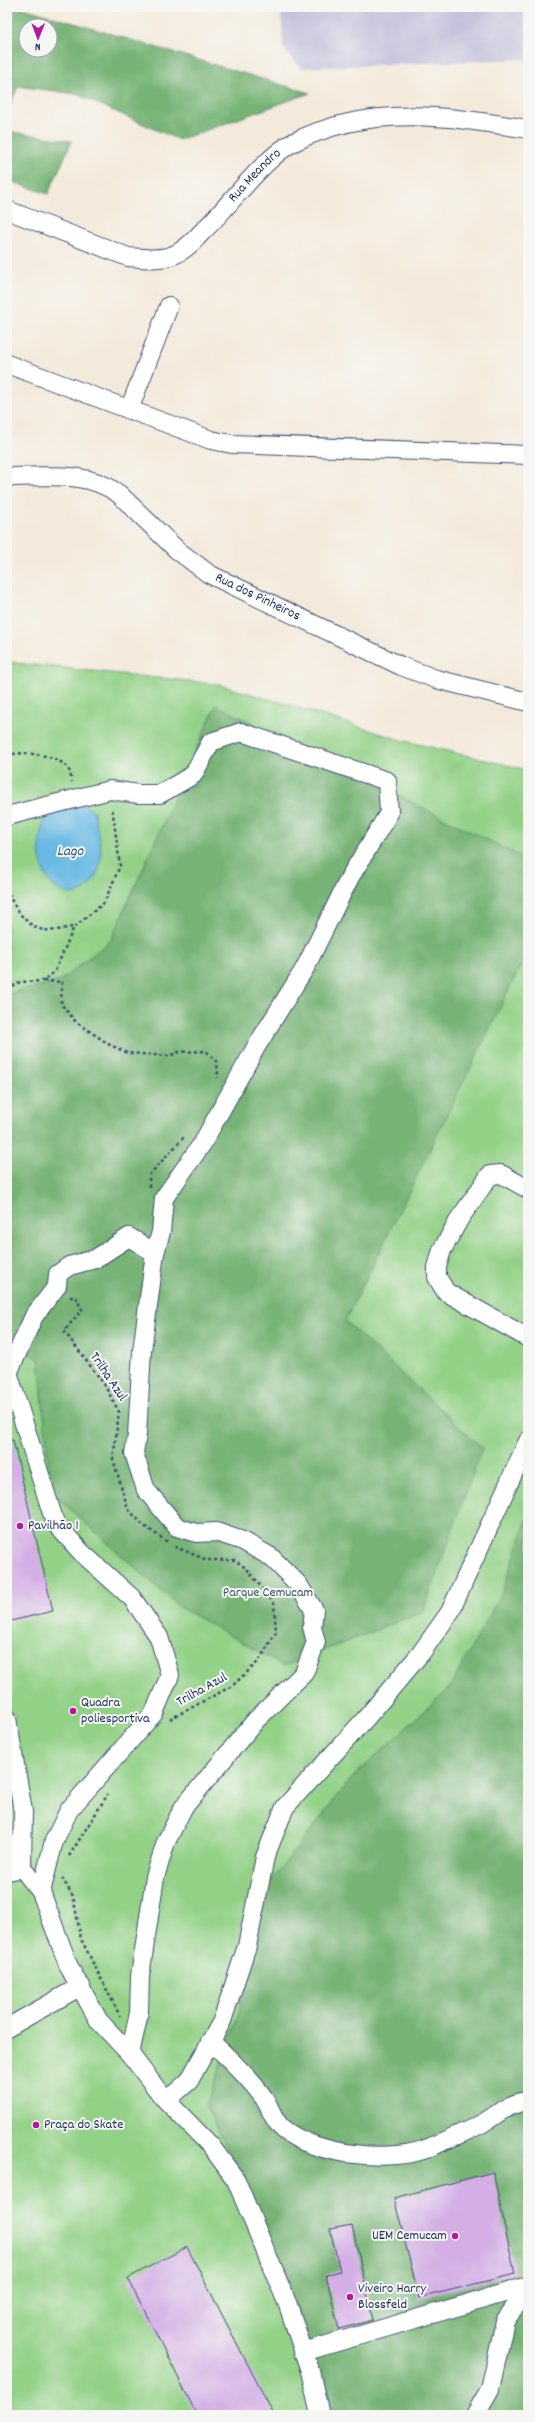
<svg xmlns="http://www.w3.org/2000/svg" width="535" height="2422" font-family="Dekko,sans-serif">
	<rect width="100%" height="100%" fill="#f6f6f2"/>
	<filter id="ink" filterUnits="userSpaceOnUse"><feTurbulence type="fractalNoise" baseFrequency=".025" numOctaves="2"/><feDisplacementMap in="SourceGraphic" scale="8" xChannelSelector="R" yChannelSelector="G"/><feConvolveMatrix kernelMatrix="1 2 1 2 8 2 1 2 1" color-interpolation-filters="sRGB"/></filter>
	<filter id="wash" filterUnits="userSpaceOnUse"><feTurbulence type="fractalNoise" baseFrequency=".012" numOctaves="4" result="noise"/><feDisplacementMap in="SourceGraphic" scale="16" xChannelSelector="R" yChannelSelector="G"/><feGaussianBlur stdDeviation="0.9" result="paint"/><feColorMatrix in="noise" values="0 0 0 0 0 0 0 0 0 0 0 0 0 0 0 0 0 1.4 0 .05"/><feComposite in="paint" operator="in"/></filter>
	<g filter="url(#wash)">
		<rect width="100%" height="100%" fill="#f4eadb"/>
		<!-- industrial -->
		<path fill="#c3c1db" d="M281,7h247v52l-227,9 -18,-20z"/>
		<!-- green -->
		<path fill="#93d187" stroke="#578072" d="M7,662l209,22 71,20 114,36 127,30v1645h-521z"/>
		<!-- forest -->
		<path fill="#76b374" stroke="#487169" fill-rule="evenodd" d="M7,7h13l290,86 -131,47 -103,-46 -58,-8 -11,27zM26,26h24v24h-24z
			M7,131l65,10 -24,53 -41,-14z
			M216,705l312,155v91l-183,370 137,127 -59,164 -139,54 -105,-59 -128,-115 -12,-133 -32,-17v-348l53,-13 51,-41z
			M528,1516v899h-197l-25,-82 -70,-168 -30,-59 33,-94 21,-117 92,-117 98,-91 52,-95z"/>
		<!-- water -->
		<path fill="#69b9e4" stroke="#4274a1" d="M78,802l16,9c1,14 8,33 7,45 -1,24 -23,52 -47,30 -20,-18 -17,-55 -5,-76z"/>
		<g id="blocks">
			<!-- building -->
			<path fill="#d3afe5" d="M13,1440l40,171 -46,11v-181z
				M493,2172l22,102 -96,24 -25,-100z
				M352,2225l21,95 -34,9 -13,-54 14,-4 -10,-42z
				M187,2247l87,168h-77l-69,-137z"/>
		</g>
	</g>
	<g filter="url(#ink)">
		<use href="#blocks" fill-opacity="0" stroke="#3c4b71" stroke-width="1"/>
		<g fill="none" stroke-linecap="round" stroke-linejoin="round">
			<defs>
				<g id="minor">
					<path id="s1" d="M7,210l121,47c13,1 26,3 39,0 14,-3 25,-14 34,-24 26,-24 63,-76 93,-91 76,-38 154,-26 234,-13"/>
					<path d="M7,364l204,76 21,4 296,11"/>
					<path d="M129,410l40,-104"/>
					<path id="s2" d="M7,477c39,0 79,-7 112,17l58,56 32,24 192,92 35,13 92,23"/>
					<path d="M7,816l103,-26 29,4h21l33,-19 18,-33 30,-10 146,49 2,32 -39,64 -45,91 -49,79 -54,97 -38,54 -3,34 -6,21 -13,98 -5,84 -3,18 12,37 31,37 19,6 20,-1 27,9 28,16 27,27 16,26 -2,17 4,15 -12,31 -48,47 -73,88 -17,34 -11,35 -15,99 -1,37 -9,41"/>
					<path d="M528,1189l-27,-15 -11,1 -30,43 -18,32 -5,17v10l9,15 82,46"/>
					<path d="M7,1369l48,154 27,30 50,45 27,39 11,38 -16,38 -85,97 -15,31 -13,51"/>
					<path d="M9,1371l25,-55 23,-30 1,-12 11,-8 26,-7 34,-22 26,16"/>
					<path d="M7,1718l16,93 -1,57 -15,3"/>
					<path d="M7,1842l15,26 19,24 28,75 30,54 31,33 32,42 49,50 25,34 52,125 22,66 10,44"/>
					<path d="M7,2028l74,-42"/>
					<path d="M210,2041c20,18 38,35 54,57 6,9 10,24 19,31 31,26 111,35 148,18 17,-8 35,-15 52,-24 17,-10 25,-20 45,-22"/>
					<path d="M162,2096l11,-1 16,-14 33,-60 25,-75 18,-89 20,-50 82,-90 54,-64 29,-41 78,-171"/>
					<path d="M303,2352l225,-66"/>
					<path d="M475,2415l15,-26 15,-68 23,-33"/>
				</g>
			</defs>
			<!-- minor casing -->
			<use href="#minor" stroke="#3c4b71" stroke-width="20"/>
			<!-- path -->
			<path stroke="#3c4b71" stroke-width="2.5" stroke-dasharray="3 3" stroke-linecap="butt" d="M7,755c16,-4 48,-1 60,12 3,3 4,11 5,15
				M7,888c5,17 19,40 38,42 9,2 20,-2 28,-3
				M44,981l18,1 -1,22 15,18 34,23 18,8 41,3 10,-4 27,-1 11,11 1,16
				M7,989l13,-7 24,-1 11,-10 19,-44 30,-24 16,-37 -8,-59
				M149,1187v-12l36,-39
				M70,1297h6l6,13 -18,21 40,53 15,28 -6,47 15,50 16,17 25,17
				M170,1719l62,-33 27,-25 17,-29 -2,-29 -27,-34 -12,-9h-28l-34,-14
				M69,1856l39,-62
				M62,1878l11,18 8,43 39,77"/>
			<!-- minor -->
			<use href="#minor" stroke="#fff" stroke-width="18"/>
		</g>
	</g>
	<!-- markers -->
	<g fill="#b5179e" stroke="#f6f6f2" stroke-width="1.5">
		<circle cx="20" cy="1526" r="4"/>
		<circle cx="73" cy="1711" r="4"/>
		<circle cx="36" cy="2125" r="4"/>
		<circle cx="455" cy="2236" r="4"/>
		<circle cx="350" cy="2297" r="4"/>
	</g>
	<g text-anchor="middle" dominant-baseline="central" stroke-width="4" stroke-linejoin="round" paint-order="stroke">
		<!-- street labels -->
		<g font-size="14" fill="#1b2f5e" stroke="#f6f6f2">
			<text stroke="none"><textPath href="#s1" startOffset="290">Rua Meandro</textPath></text>
			<text stroke="none"><textPath href="#s2" startOffset="290">Rua dos Pinheiros</textPath></text>
			<text transform="translate(108 1377) rotate(56)">Trilha Azul</text>
			<text transform="translate(202 1690) rotate(-29)">Trilha Azul</text>
		</g>
		<!-- poi labels -->
		<g font-size="14" fill="#1b2f5e" stroke="#f6f6f2" text-anchor="start">
			<text x="28" y="1526">Pavilhão 1</text>
			<text x="81" y="1703">Quadra<tspan x="81" dy="16">poliesportiva</tspan></text>
			<text x="44" y="2125">Praça do Skate</text>
			<text x="447" y="2236" text-anchor="end">UEM Cemucam</text>
			<text x="358" y="2289">Viveiro Harry<tspan x="358" dy="16">Blossfeld</tspan></text>
		</g>
		<!-- park labels -->
		<g font-size="14" fill="#395868" stroke="#f6f6f2">
			<text x="268" y="1593">Parque Cemucam</text>
		</g>
		<!-- water labels -->
		<g font-size="15" font-style="italic" fill="#325886" stroke="#f6f6f2">
			<text x="70" y="852">Lago</text>
		</g>
	</g>
	<!-- margin -->
	<rect width="535" height="2422" fill="none" stroke="#f6f6f2" stroke-width="24"/>
	<!-- north arrow -->
	<g transform="translate(38 38) rotate(181)"><circle r="19" fill="#f6f6f2" stroke="#9ea6b7"/>
	<path d="M0-3L7 15L0 10L-7 15Z" fill="#b5179e"/>
	<text y="-6" font-size="11" font-weight="bold" text-anchor="middle" fill="#1b2f5e">N</text>
	</g>
</svg>
